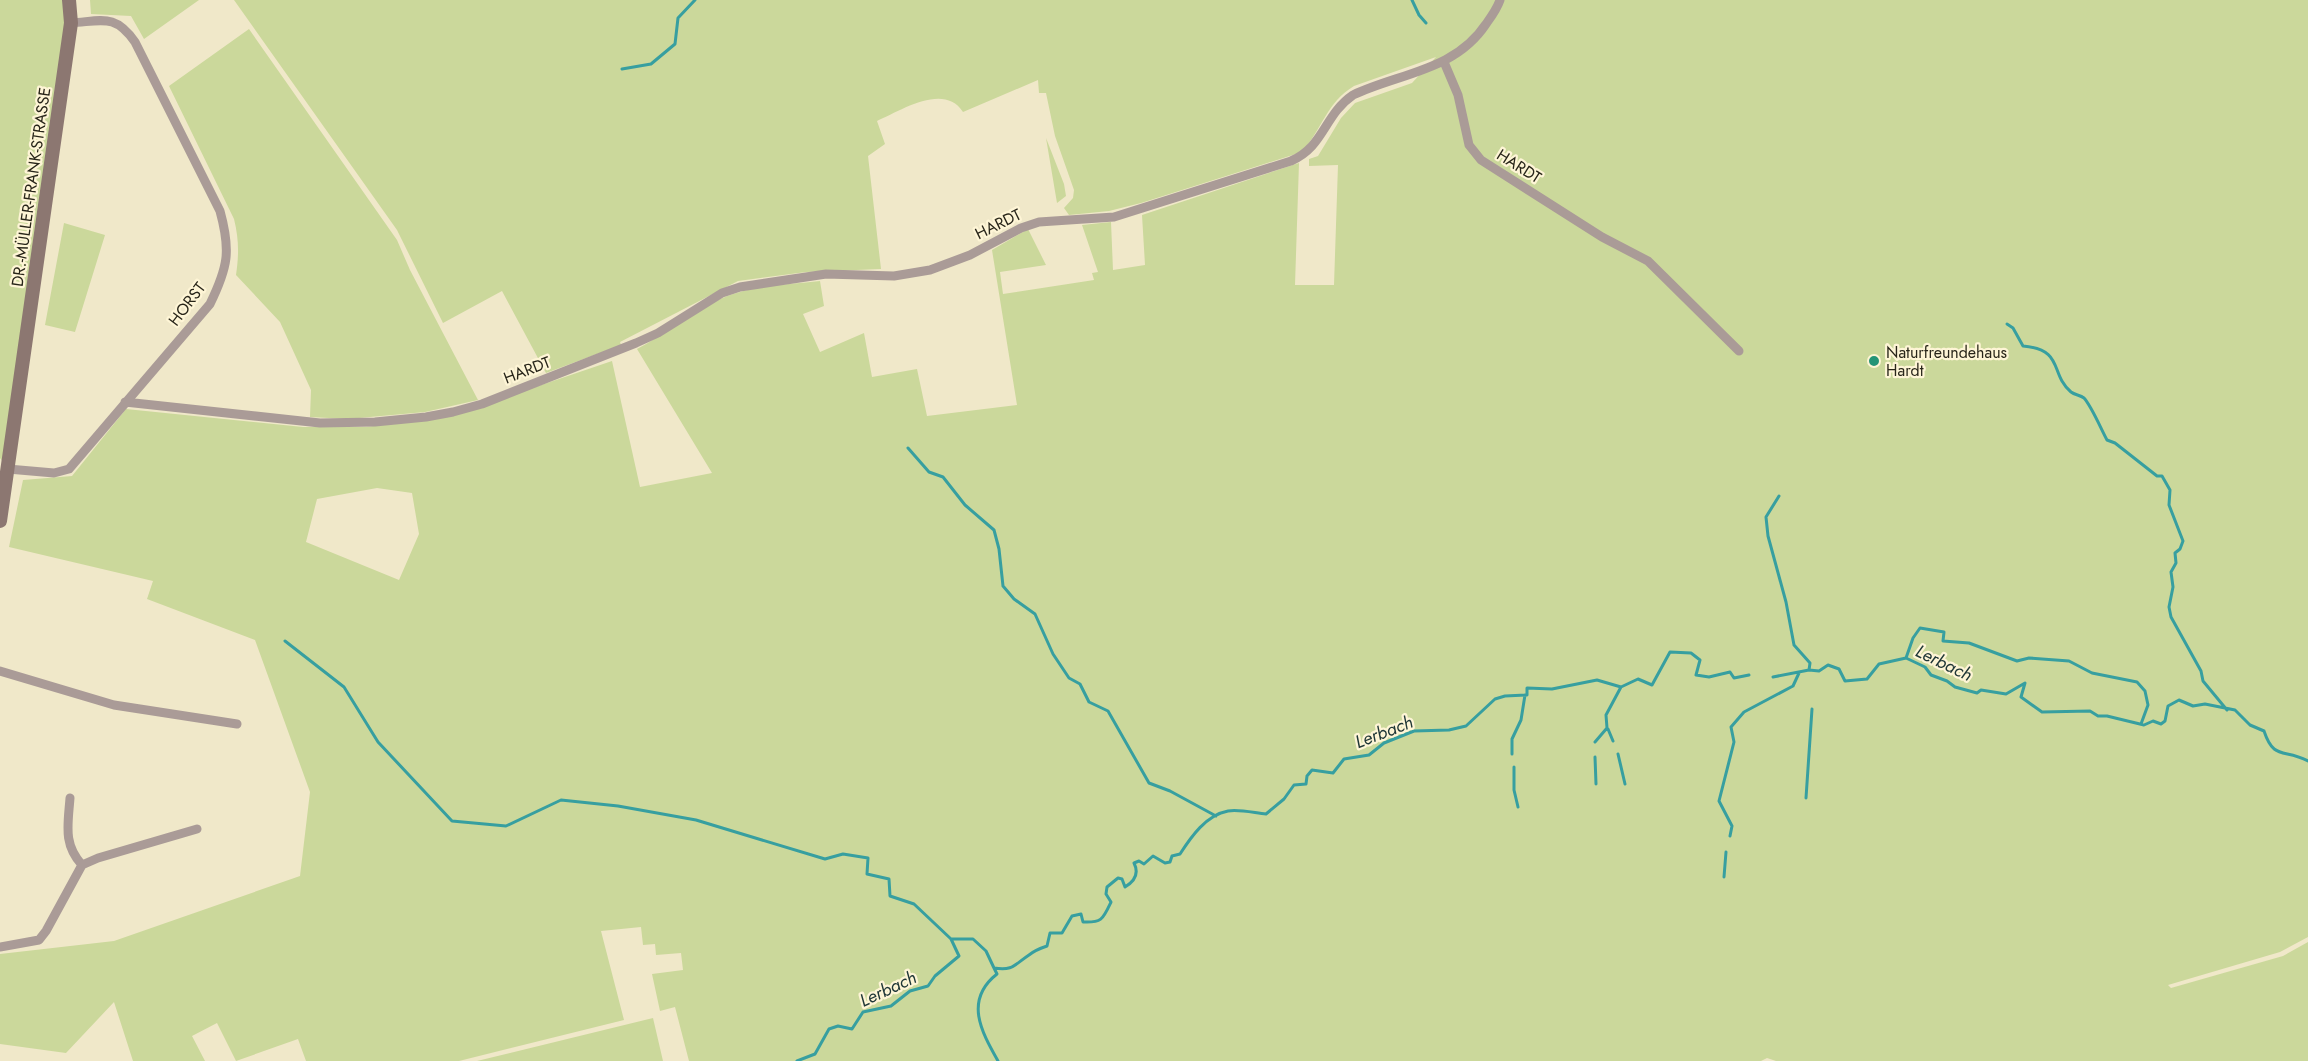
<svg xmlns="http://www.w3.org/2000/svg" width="2308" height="1061" font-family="Jost,sans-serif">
	<rect width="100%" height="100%" fill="#f0e8c9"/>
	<!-- green -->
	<path fill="#cbd89b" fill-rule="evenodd" d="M0,0h64l1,25 -59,441 -6,-8z
		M90,0h109l-55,39 -13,-23 -40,-2z
		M234,0h2074v937l-28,15 -112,33 3,3 112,-32 25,-14v119h-532l-9,-3 -6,3h-1072l-14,-54 -15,4 -8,-37 31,-4 -2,-17 -25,2 -1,-11 -12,1 -2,-18 -40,4 23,89 -165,41h-153l-8,-22 -62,22 -19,-38 -25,13 13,25h-72l-19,-59 -48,51 -66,-9v-90l114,-13 186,-65 10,-84 -55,-152 -108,-41 6,-18 -144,-34 14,-67 49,-4 54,-67 177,18h63l84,-11 162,-55 28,126 72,-14 -75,-124c27,-14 51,-34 79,-48 31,-16 70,-16 104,-20l4,25 -21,8 17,38 44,-19 8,44 45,-8 10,47 90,-11 -25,-155 36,-21 18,36 -46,7 3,22 91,-14 -2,-7 6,-1 -16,-47 29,-3 2,48 32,-5 -3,-50 157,-52 -4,122h39l4,-120 -29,1v-7l9,-3 23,-38 14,-15 57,-20 24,-26 -82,29c-27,16 -32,43 -52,66l-161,51 -32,8 -40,4 -5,-7 9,-10 1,-8 -19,-54 -9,-43h-7l-1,-13 -75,32c-19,-30 -63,-1 -86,9l8,23 -17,12 13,113 -75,3 -68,9 -118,61 1,3 -75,28 -44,-82 -59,32 -46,-93zM377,488l35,5 7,41 -20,46 -93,-38 11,-43z
		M249,29l148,211 13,30 68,130 -53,12 -77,7 -38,-2 1,-27 -31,-68 -44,-47c3,-20 3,-36 -2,-56l-65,-133z
		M1046,138l18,46 2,12 -9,7z
		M64,223l41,12 -30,97 -30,-7z
		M653,1018l10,43h-186z"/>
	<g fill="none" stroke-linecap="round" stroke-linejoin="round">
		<!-- stream -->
		<path stroke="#379fa0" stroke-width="3" d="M1412,0l7,15 7,8
			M622,69l29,-5 24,-20 3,-26 17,-18
			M2007,324l6,4 10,18c42,4 26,27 48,46 4,3 9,3 13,6 8,9 17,31 23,42l8,3 42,33h5l8,14 -1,15 14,36 -3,8 -5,4 1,10 -5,9 2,15 -4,20 2,10 30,54 2,10 24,29
			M908,448l21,24 14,5 22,28 29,25 5,19 4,37 11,13 21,15 18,40 16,24 11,6 9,18 19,9 41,72 21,8 46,25
			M1779,496l-13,21 2,19 18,66 8,43 16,18 -1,7
			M285,641l59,46 34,55 74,79 54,5 55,-26 57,6 78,14 129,39 18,-5 25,4 -1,16 22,5 1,17 24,8 37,35
			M1906,658l7,-20 7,-10 24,4 -1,9 26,2 48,18 12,-3 40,3 23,12 45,9 8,9 3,14 -7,19
			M1773,677l36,-7 10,1 9,-6 11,4 6,12 22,-2 12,-15 27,-6 19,9 6,8 16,6 8,6 22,6 4,-3 25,4 19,-11 -4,14 21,15 48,-1 8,5h9l37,9 9,-4 8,3 4,-3 3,-15 11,-6 14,6 12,-2 30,6 15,15 14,6c10,30 20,17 44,30
			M1608,729l5,12
			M1595,742l12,-14 -1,-13 15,-28
			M1512,754v-15l9,-19 4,-25
			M1618,754l7,30
			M1595,757l1,27
			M1514,767v23l4,17
			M1806,798l6,-89
			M1730,836l2,-10 -13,-25 15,-59 -3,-15 13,-15 49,-26 6,-13
			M1724,877l2,-25
			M994,968l3,6c-33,26 -16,57 1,87
			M797,1061l18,-7 14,-25 9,-3 14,3 11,-17 28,-6 19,-15 18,-5 7,-10 24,-20 -8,-17h22l13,12 8,17c19,3 20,-3 35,-13 5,-4 12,-7 18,-9l3,-13h12l10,-17 9,-2 2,8c19,1 20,-3 28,-20l-5,-8 1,-7 11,-9 4,1 3,8c10,-6 14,-14 9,-24l5,-2 5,3 9,-8 12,7 5,-1 2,-6 8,-2c11,-17 26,-39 48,-43 11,-2 27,2 38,3l18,-15 10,-14 12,-1 1,-8 5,-6 21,3 11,-14 25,-4 15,-12 30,-12 35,-1 17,-4 29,-27 10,-3 22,-1v-7l25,1 45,-9 24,7 17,-8 14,6 18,-33 21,1 9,7 -4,15 13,2 21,-5 4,6 15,-3"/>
		<!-- minor -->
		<path stroke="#aa9b97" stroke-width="9" d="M1444,62l14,33 11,50 12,15 121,77 46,24 91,90
			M125,402l195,21 55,-1 51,-5 27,-5 29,-8 154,-61 22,-10 64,-40 18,-6 86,-13 68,2 36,-6 40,-15 51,-27 18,-6 75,-5 177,-56c33,-14 33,-46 62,-66 46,-22 102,-24 133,-71 5,-7 11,-15 14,-24
			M8,469l46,4 15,-4 141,-165c18,-37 21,-53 10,-93l-85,-169c-20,-29 -33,-21 -64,-19
			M0,671l114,34 123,19
			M70,798c-2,27 -7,46 12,67
			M0,947l39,-7 7,-9 36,-66 16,-7 99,-29"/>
		<!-- secondary -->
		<path stroke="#8c7771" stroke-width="14" d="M0,521l71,-498 -2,-23"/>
	</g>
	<!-- markers -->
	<circle fill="#249476" stroke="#fef5d6" stroke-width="2" cx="1874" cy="361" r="6"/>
	<g text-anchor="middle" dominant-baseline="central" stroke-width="4.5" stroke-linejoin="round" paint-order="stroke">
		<!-- street labels -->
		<g font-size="16" fill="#282519" stroke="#fef5d6">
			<text transform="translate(1519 166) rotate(32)">HARDT</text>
			<text transform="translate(31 187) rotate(-82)">DR.-MÜLLER-FRANK-STRASSE</text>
			<text transform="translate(998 224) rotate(-26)">HARDT</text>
			<text transform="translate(187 304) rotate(-53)">HORST</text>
			<text transform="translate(527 370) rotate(-21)">HARDT</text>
		</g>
		<!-- poi labels -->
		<g font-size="16" fill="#282519" stroke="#fef5d6" text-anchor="start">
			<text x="1886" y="352">Naturfreundehaus<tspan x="1886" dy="18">Hardt</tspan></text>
		</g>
		<!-- water labels -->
		<g font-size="18" font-style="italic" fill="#203737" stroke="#fef5d6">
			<text transform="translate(1944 663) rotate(26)">Lerbach</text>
			<text transform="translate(1384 732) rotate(-21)">Lerbach</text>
			<text transform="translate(888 989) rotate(-25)">Lerbach</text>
		</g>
	</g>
</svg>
